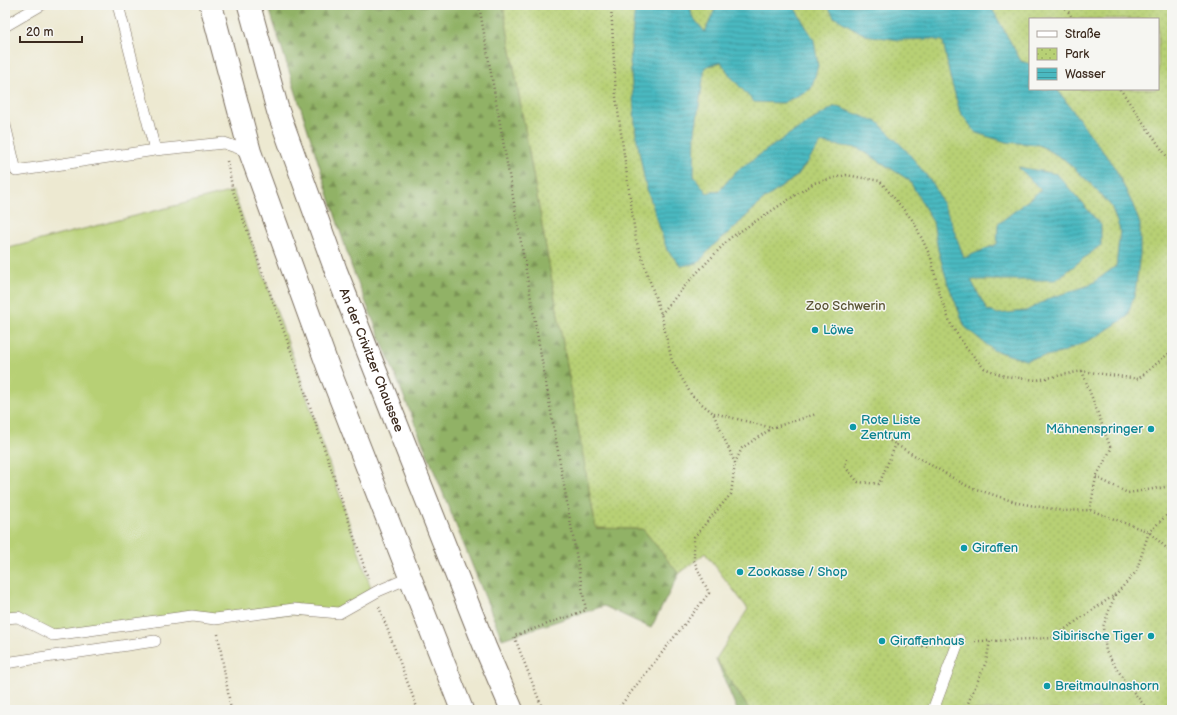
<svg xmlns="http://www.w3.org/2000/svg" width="1177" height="715" font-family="'Balsamiq Sans',sans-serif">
	<defs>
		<pattern id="forest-firs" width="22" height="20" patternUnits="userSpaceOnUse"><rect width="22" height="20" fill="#91b266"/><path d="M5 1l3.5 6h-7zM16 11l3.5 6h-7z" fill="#789153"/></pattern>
		<pattern id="park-dots" width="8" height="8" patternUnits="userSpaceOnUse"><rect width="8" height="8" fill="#b7d075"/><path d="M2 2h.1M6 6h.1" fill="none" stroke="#9eb365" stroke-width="1.8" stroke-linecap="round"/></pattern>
		<pattern id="water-rules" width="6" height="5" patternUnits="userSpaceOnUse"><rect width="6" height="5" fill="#4ab9c1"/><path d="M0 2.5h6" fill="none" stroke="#3f979c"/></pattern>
	</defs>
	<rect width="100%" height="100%" fill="#f6f6f2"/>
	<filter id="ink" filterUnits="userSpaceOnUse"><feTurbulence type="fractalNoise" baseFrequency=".025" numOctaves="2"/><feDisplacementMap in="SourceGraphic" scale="8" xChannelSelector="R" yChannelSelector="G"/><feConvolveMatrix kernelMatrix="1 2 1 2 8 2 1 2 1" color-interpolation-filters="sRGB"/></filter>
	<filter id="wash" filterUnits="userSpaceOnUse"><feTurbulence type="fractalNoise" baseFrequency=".012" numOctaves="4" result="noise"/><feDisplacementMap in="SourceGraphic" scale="16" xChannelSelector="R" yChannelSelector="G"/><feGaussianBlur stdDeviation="0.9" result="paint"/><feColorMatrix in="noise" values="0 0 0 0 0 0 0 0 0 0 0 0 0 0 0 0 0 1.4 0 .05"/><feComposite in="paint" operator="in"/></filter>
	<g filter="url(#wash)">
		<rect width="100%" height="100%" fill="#ede9d1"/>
		<!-- grass -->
		<path fill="#b7d075" stroke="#797d4a" d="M233,191l63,174 77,229 -34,19 -147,3 -139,19 -48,-17v-369z"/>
		<!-- forest -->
		<path fill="url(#forest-firs)" stroke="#666e42" d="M268,5h235l93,523 47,1 36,45 -28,54 -47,-22 -102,33 -150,-371z
			M716,659l34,51h-13z"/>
		<!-- park -->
		<path fill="url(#park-dots)" stroke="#797d4a" fill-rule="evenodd" d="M503,5h669v705h-422l-34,-51 32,-50 -43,-56 -26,21 -36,-45 -47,-1zM1030,19h128v70h-128z"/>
		<!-- water -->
		<path fill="url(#water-rules)" stroke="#427270" d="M635,5h55l2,11 13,16 10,-23v-4h78l21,35 4,26 -7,23 -28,14 -29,-1 -23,-25 -10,-15 -16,5 -10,65 -1,44 13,17 13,-3 15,-18 53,-37 47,-29 43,16 28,28 28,35 16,34 14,39 33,-14 1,-20 43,-34 -23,-23 39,7 44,51v20l-45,35h-85l16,30 11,4 28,-3 24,-13 40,-13 26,-19 4,-36 -9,-24 -19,-21 -27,-25 -26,-15 -33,-3 -30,-9 -16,-21 -10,-35 -7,-36 -12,-2 -32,1 -34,-5 -31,-18 -7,-12h163l31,56 9,3v25h27l58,79 18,37 7,19v30l-5,39 -8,24 -31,20 -35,16 -36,7 -32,-10 -28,-23 -17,-43 -10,-34 -5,-28 -24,-42 -51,-32 -37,-5 -24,33 -35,25 -28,27 -20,17 -16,18 -17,3 -14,-16 -22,-67 -9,-48 -6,-75z"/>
	</g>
	<g filter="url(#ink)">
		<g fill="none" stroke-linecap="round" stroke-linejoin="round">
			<defs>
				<path id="service" d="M118,5l37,145
					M5,26l36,-21
					M5,125l11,46 139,-21 69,-7 26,9
					M5,618l13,-1 35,18 139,-19 23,3 79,-10 45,4 39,-22 33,-14
					M5,663l150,-22
					M933,710l26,-70"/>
				<g id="tertiary">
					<path d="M211,5l39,147 78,215 134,343"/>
					<path id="s1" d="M249,5l29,106 58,160 149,376 27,63"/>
				</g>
			</defs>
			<!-- service casing -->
			<use href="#service" stroke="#796d5d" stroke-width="12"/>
			<!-- tertiary casing -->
			<use href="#tertiary" stroke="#796d5d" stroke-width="24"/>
			<!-- path -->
			<path stroke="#796d5d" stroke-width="2.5" stroke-dasharray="1 3" stroke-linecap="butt" d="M479,5l107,605 -72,26 29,74
				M611,5l5,92 20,143 25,74 11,47 20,35 21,17 22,50
				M1064,5l9,14
				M1120,89l52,75
				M227,161l6,30 63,174 72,213
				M661,314l30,-35 39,-41 84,-55 32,-8 34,6 34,41 17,36 8,34 12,33 16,24 17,19 20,8 33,4 45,-9 56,8 30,-25 4,-5
				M1082,371l29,78 -15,28 -6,33
				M714,413l58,15
				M890,441l77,45 51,17 46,8 26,-1 59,22 23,21
				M847,459l-2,8 13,15 21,2 17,-40
				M1096,477l32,16 44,-7
				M1115,595l-12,32 3,25 21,32 21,26
				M379,607l39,103
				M218,634l13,76
				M975,641h15
				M898,647l28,-1 16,-7
				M617,710l92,-117 -15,-32v-24l37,-43 4,-31 7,-15 30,-20 44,-14
				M965,710l21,-48 4,-21 62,-3 64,-44 20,-22 13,-40 23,-22"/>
			<!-- service -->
			<use href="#service" stroke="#fff" stroke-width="11"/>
			<!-- tertiary -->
			<use href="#tertiary" stroke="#fff" stroke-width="22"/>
		</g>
	</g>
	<!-- markers -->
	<g fill="#0f9aa8" stroke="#f6f6f2" stroke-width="1.5">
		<circle cx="815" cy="330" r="4"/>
		<circle cx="853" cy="427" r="4"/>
		<circle cx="1151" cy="429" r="4"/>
		<circle cx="964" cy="548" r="4"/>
		<circle cx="740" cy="572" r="4"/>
		<circle cx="1151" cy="636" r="4"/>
		<circle cx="882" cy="641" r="4"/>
		<circle cx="1047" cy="686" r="4"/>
	</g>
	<g text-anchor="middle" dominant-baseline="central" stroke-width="3" stroke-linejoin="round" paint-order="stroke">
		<!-- park labels -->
		<g font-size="13" fill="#5a5434" stroke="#f6f6f2">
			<text x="846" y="306">Zoo Schwerin</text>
		</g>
		<!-- culture labels -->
		<g font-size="13" fill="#0d838f" stroke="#f6f6f2" text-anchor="start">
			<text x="823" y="330">Löwe</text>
			<text x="861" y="420">Rote Liste<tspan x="861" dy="15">Zentrum</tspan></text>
			<text x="1143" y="429" text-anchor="end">Mähnenspringer</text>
			<text x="972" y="548">Giraffen</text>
			<text x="748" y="572">Zookasse / Shop</text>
			<text x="1143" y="636" text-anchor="end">Sibirische Tiger</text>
			<text x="890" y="641">Giraffenhaus</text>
			<text x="1055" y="686">Breitmaulnashorn</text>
		</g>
		<!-- street labels -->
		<g font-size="13" fill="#3b2a1e" stroke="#f6f6f2">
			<text stroke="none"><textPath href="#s1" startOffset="376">An der Crivitzer Chaussee</textPath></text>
		</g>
	</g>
	<!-- margin -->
	<rect width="1177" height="715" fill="none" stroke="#f6f6f2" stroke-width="20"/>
	<!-- legend -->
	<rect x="1029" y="18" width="130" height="72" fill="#f6f6f2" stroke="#aba49d"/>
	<rect x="1037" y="31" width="20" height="6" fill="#ffffff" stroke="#aba49d"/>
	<text x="1065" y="38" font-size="12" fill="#3b2a1e">Straße</text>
	<rect x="1037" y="48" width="20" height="12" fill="url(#park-dots)" stroke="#aba49d"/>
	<text x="1065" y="58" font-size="12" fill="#3b2a1e">Park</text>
	<rect x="1037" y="68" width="20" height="12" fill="url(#water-rules)" stroke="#aba49d"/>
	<text x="1065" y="78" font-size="12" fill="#3b2a1e">Wasser</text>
	<!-- scale -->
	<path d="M20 36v6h62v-6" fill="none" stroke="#3b2a1e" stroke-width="2"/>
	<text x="26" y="36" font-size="12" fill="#3b2a1e" stroke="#f6f6f2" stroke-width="3" paint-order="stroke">20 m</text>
</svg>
